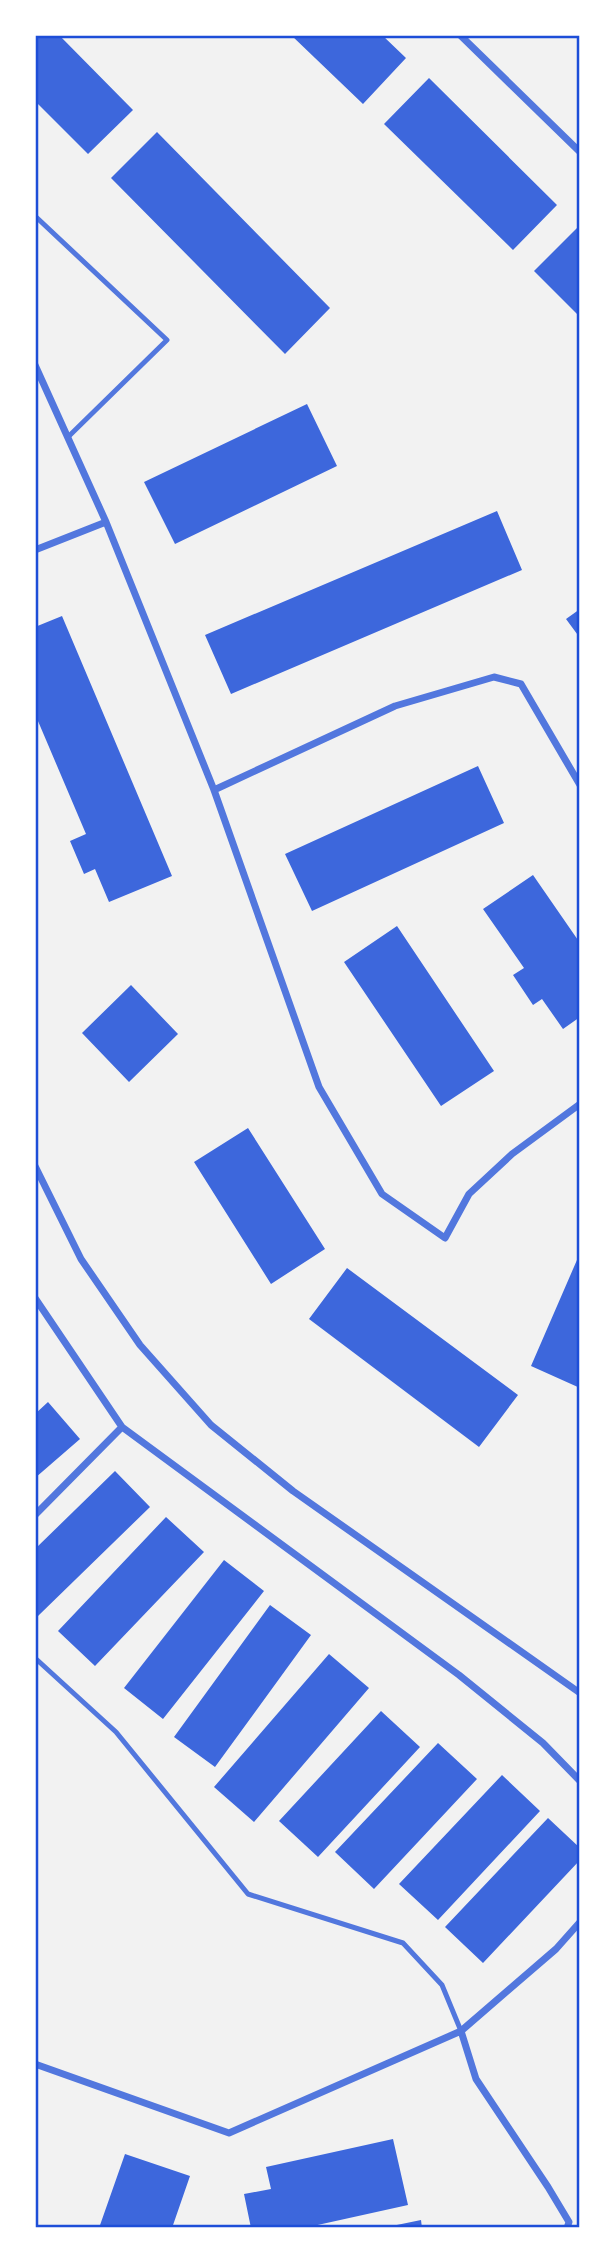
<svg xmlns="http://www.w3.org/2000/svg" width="615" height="2263" font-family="'DejaVu Sans',sans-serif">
	<rect width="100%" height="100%" fill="#f2f2f2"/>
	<!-- building -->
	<path fill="#3d67dc" d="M35,35h24l74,75 -45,44 -53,-53z
		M291,35h91l24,23 -43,46z
		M429,78l128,127 -44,45 -129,-126z
		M157,132l173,176 -45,46 -174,-176z
		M579,226l1,1v90l-46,-46z
		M307,404l30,62 -162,78 -31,-62z
		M497,511l25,59 -291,124 -26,-59z
		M580,609v29l-14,-19z
		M62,616l110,260 -63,26 -14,-33 -11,5 -14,-33 16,-7 -51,-120v-87z
		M478,766l26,57 -192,88 -27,-57z
		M533,875l47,68v74l-17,12 -21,-30 -9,6 -20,-30 11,-7 -41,-59z
		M397,926l97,145 -53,35 -97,-144z
		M131,985l47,49 -49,48 -47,-49z
		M248,1128l77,121 -54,35 -77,-122z
		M580,1253v135l-49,-22z
		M347,1268l171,127 -39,52 -170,-128z
		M48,1402l32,37 -45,39v-64z
		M115,1471l35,36 -112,109 -3,-4v-63z
		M166,1517l38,35 -109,114 -37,-35z
		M224,1560l40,31 -101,128 -39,-31z
		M270,1605l41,30 -96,132 -41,-30z
		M329,1654l40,34 -115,134 -40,-35z
		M381,1711l39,36 -102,110 -39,-36z
		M438,1743l39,36 -103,110 -39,-37z
		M502,1775l38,36 -102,109 -39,-36z
		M548,1818l32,30v12l-97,103 -38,-36z
		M393,2139l15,66 -104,23h-53l-7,-34 27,-5 -5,-22z
		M125,2154l65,22 -18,52h-73z
		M421,2220l1,8h-35v-1z"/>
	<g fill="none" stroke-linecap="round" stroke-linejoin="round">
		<!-- service -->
		<path stroke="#5277de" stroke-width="5" d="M35,216l132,124 -99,97
			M35,1658l81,74 132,162 155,49 39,42 19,46"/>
		<!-- minor -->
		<path stroke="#5277de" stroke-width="7" d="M460,35l120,117
			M35,365l71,157 108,268 105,297 63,107 63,44 24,-44 43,-40 68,-50
			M35,550l71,-28
			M214,790l181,-84 99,-29 27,7 59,101
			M35,1166l46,93 59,86 71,80 82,66 287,202
			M35,1298l87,129 337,248 84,68 37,38
			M35,1515l87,-88
			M461,2031l15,48 72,108 21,35 -2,6
			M35,2064l194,69 232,-102 95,-82 24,-27"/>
	</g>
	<!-- border -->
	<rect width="615" height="2263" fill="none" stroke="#ffffff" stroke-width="74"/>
	<rect x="37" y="37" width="541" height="2189" fill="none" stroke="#1d4ed8" stroke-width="2.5"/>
</svg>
